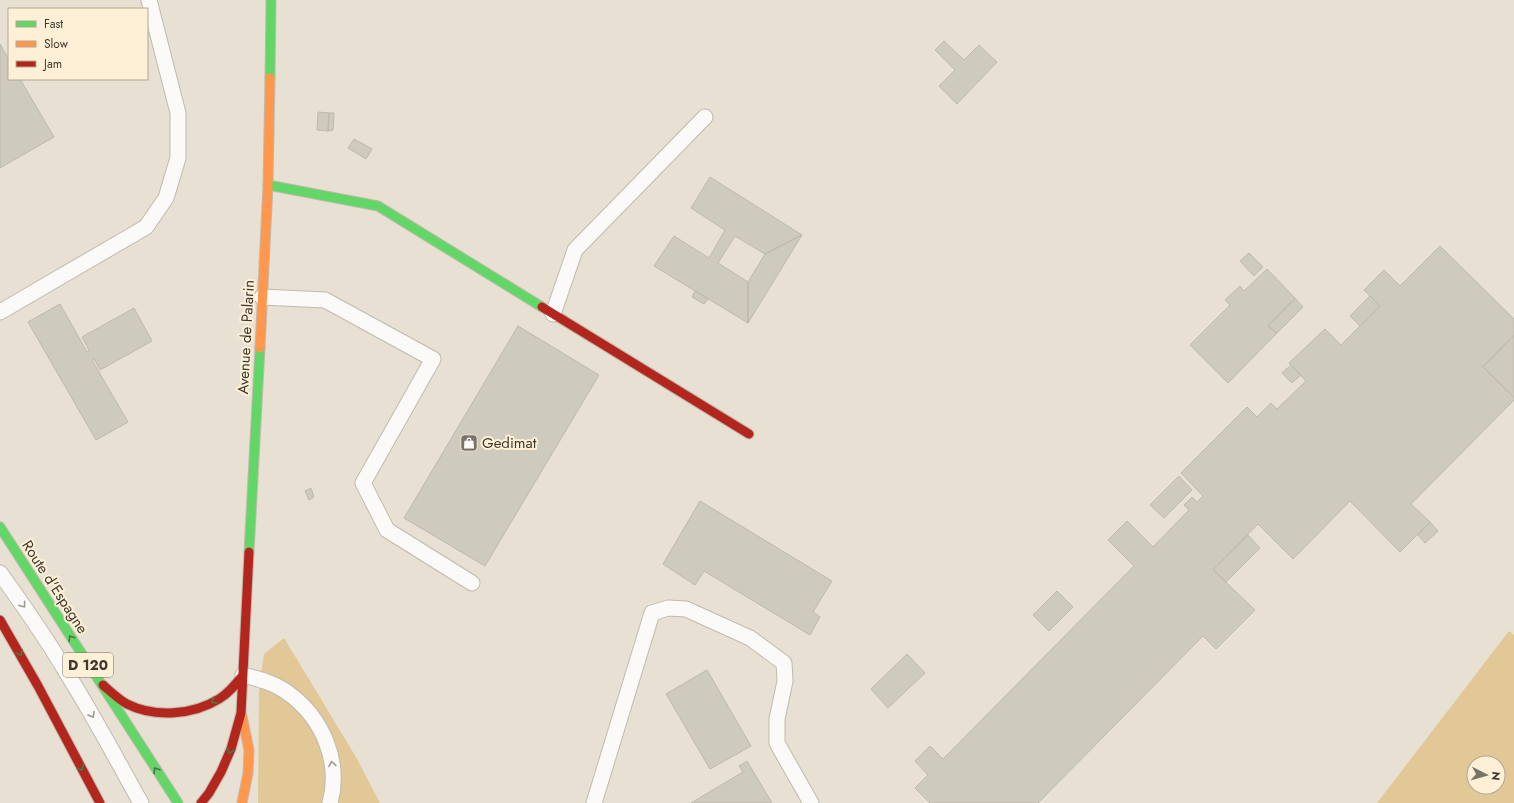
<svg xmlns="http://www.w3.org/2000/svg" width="1514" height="803" font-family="Jost,sans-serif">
	<rect width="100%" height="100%" fill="#e8e0d2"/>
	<!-- green -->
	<path fill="#e1c896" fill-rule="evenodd" d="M1509,631l5,4v168h-137zM1474,763h24v24h-24z
		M284,638l72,119 24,46h-122l1,-114 5,-35z"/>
	<!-- building -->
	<path fill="#cfcabe" stroke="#beb8ad" d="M944,41l20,19 15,-15 18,17 -40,42 -18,-18 16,-16 -20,-20z
		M0,44l9,16v19h11l34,58 -54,31z
		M318,112l11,1 -1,18 -11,-1z
		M329,113h5l-1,17 -5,1z
		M354,139l18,10 -6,10 -18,-11z
		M710,177l92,58 -37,19 -30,-18 -17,27 30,19v41l-94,-57 20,-30 35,22 16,-28 -34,-22z
		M802,235l-54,88v-41l17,-28z
		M1440,246l74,73v16l-31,32 31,30v3l-103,104 19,18 -30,30 -50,-51 -57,58 -35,-35 -45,46 42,40 -39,39 -13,-13 -165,167h-108l-15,-15 13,-13 -13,-14 15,-15 13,13 191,-193 -26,-26 19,-19 26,26 36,-37 -5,-5 8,-8 5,5 6,-6 -22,-23 66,-66 10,10 14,-14 6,6 29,-28 -17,-18 36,-34 16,16 39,-39 -16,-16 20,-20 16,16z
		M1249,253l14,14 -9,9 -14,-15z
		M1267,269l28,29 -27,28 9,7 -49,50 -38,-38 40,-40 -5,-5 15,-14 4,5z
		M695,291l13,8 -4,5 -12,-7z
		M1370,296l10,10 -20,20 -10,-10z
		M1295,298l8,9 -26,26 -9,-7z
		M60,304l27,48 2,-2 -7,-13 52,-29 18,33 -52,29 -6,-11 -2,1 36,62 -32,18 -68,-118z
		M518,326l81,49 -114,191 -81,-48z
		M1514,335v62l-31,-30z
		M1291,365l10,10 -9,8 -10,-10z
		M1179,476l13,14 -28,28 -14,-13z
		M311,488l3,9 -5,3 -4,-9z
		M700,501l132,80 -19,31 7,5 -10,18 -106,-64 -9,14 -32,-21z
		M1430,522l8,9 -13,12 -7,-8z
		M1248,535l12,13 -34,34 -13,-12z
		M1057,591l16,16 -24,24 -16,-16z
		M907,654l18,19 -37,35 -17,-19z
		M707,670l44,76 -41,23 -44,-75z
		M747,761l25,42h-81l52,-31 -4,-6z"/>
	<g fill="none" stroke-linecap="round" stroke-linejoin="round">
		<defs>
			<path id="lane" d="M262,297l63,3 108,59 -70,124 24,47 85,53
				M0,312l146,-85 20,-29 12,-40v-45l-29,-113
				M553,314l22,-64 130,-133
				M0,573c23,32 45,63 65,97 27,43 51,88 76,133
				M243,675c16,4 32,8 45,18 35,25 53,69 42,110
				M594,803l58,-190 16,-5 18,1 64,29 34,25 1,18 -8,38v24l34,60"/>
			<path id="fast" d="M270,78l1,-78
				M268,185l110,21 164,101
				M0,527l178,276
				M249,552l11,-204"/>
			<path id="slow" d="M260,348l8,-163 2,-107
				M242,716l7,34 -1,23 -6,30"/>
			<path id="jam" d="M542,307l207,127
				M0,620l38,66 62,117
				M103,685c8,7 15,14 24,19 28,14 66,11 92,-5 10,-6 17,-15 24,-24
				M201,803l8,-10 12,-21 10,-23 10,-36 8,-161"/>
		</defs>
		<!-- lane casing -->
		<use href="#lane" stroke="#c0baae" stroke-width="17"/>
		<!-- fast casing -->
		<use href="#fast" stroke="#c0baae" stroke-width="11"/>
		<!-- slow casing -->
		<use href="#slow" stroke="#c0baae" stroke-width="11"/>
		<!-- jam casing -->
		<use href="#jam" stroke="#c0baae" stroke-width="11"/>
		<!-- lane -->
		<use href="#lane" stroke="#fcfaf8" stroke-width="15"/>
		<!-- fast -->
		<use href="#fast" stroke="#63d668" stroke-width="9"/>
		<!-- slow -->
		<use href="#slow" stroke="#ff974d" stroke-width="9"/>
		<!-- jam -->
		<use href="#jam" stroke="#b3261e" stroke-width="9"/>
	</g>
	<!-- one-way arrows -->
	<defs><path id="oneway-chevron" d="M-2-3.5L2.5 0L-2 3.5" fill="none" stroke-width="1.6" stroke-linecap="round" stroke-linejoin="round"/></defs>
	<g stroke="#9d9a93">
		<use href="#oneway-chevron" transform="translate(23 605) rotate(54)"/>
		<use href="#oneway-chevron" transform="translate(92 715) rotate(60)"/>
		<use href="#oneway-chevron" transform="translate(332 764) rotate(-99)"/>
	</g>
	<g stroke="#4d7845">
		<use href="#oneway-chevron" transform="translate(71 638) rotate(-123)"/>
		<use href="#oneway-chevron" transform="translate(20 653) rotate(60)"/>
		<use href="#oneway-chevron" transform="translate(214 701) rotate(151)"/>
		<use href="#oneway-chevron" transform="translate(230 751) rotate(110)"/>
		<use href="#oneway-chevron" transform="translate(81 768) rotate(62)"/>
		<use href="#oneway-chevron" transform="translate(156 770) rotate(-123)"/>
	</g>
	<!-- icons -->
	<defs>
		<symbol id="shop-square" viewBox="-11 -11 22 22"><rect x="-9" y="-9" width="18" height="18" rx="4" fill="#7a7367" stroke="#fef0d6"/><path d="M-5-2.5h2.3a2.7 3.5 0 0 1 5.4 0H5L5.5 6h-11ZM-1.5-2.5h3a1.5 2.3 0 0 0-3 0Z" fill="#fff"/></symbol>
	</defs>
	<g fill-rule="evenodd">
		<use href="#shop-square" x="459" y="433" width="20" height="20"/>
	</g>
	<g text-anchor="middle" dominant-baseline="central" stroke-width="4" stroke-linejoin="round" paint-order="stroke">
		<!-- shield labels -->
		<rect fill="#fef0d6" stroke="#787060" stroke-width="1" x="63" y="653" width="50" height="24" rx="3"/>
		<g font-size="14" font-weight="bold" fill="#3e392e">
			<text x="88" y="665">D 120</text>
		</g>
		<!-- street labels -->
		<g font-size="15" fill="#3e392e" stroke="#fef0d6">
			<text transform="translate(246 337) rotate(-87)">Avenue de Palarin</text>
			<text transform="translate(55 587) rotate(57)">Route d'Espagne</text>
		</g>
		<!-- poi labels -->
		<g font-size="15" fill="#3e392e" stroke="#fef0d6" text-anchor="start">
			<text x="482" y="443">Gedimat</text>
		</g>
	</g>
	<!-- legend -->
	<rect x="8" y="8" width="140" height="72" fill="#fef0d6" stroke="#b1a793"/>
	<rect x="16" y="21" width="20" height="6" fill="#63d668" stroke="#b1a793"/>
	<text x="44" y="28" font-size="12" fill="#3e392e">Fast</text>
	<rect x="16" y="41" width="20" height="6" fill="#ff974d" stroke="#b1a793"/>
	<text x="44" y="48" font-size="12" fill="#3e392e">Slow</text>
	<rect x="16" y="61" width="20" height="6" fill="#b3261e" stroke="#b1a793"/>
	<text x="44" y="68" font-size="12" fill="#3e392e">Jam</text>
	<!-- north arrow -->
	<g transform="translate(1486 775) rotate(96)"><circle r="19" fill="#fef0d6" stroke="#b1a793"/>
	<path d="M0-3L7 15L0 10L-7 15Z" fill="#7a7367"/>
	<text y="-6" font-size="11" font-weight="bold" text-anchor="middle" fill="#3e392e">N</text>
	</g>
</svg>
